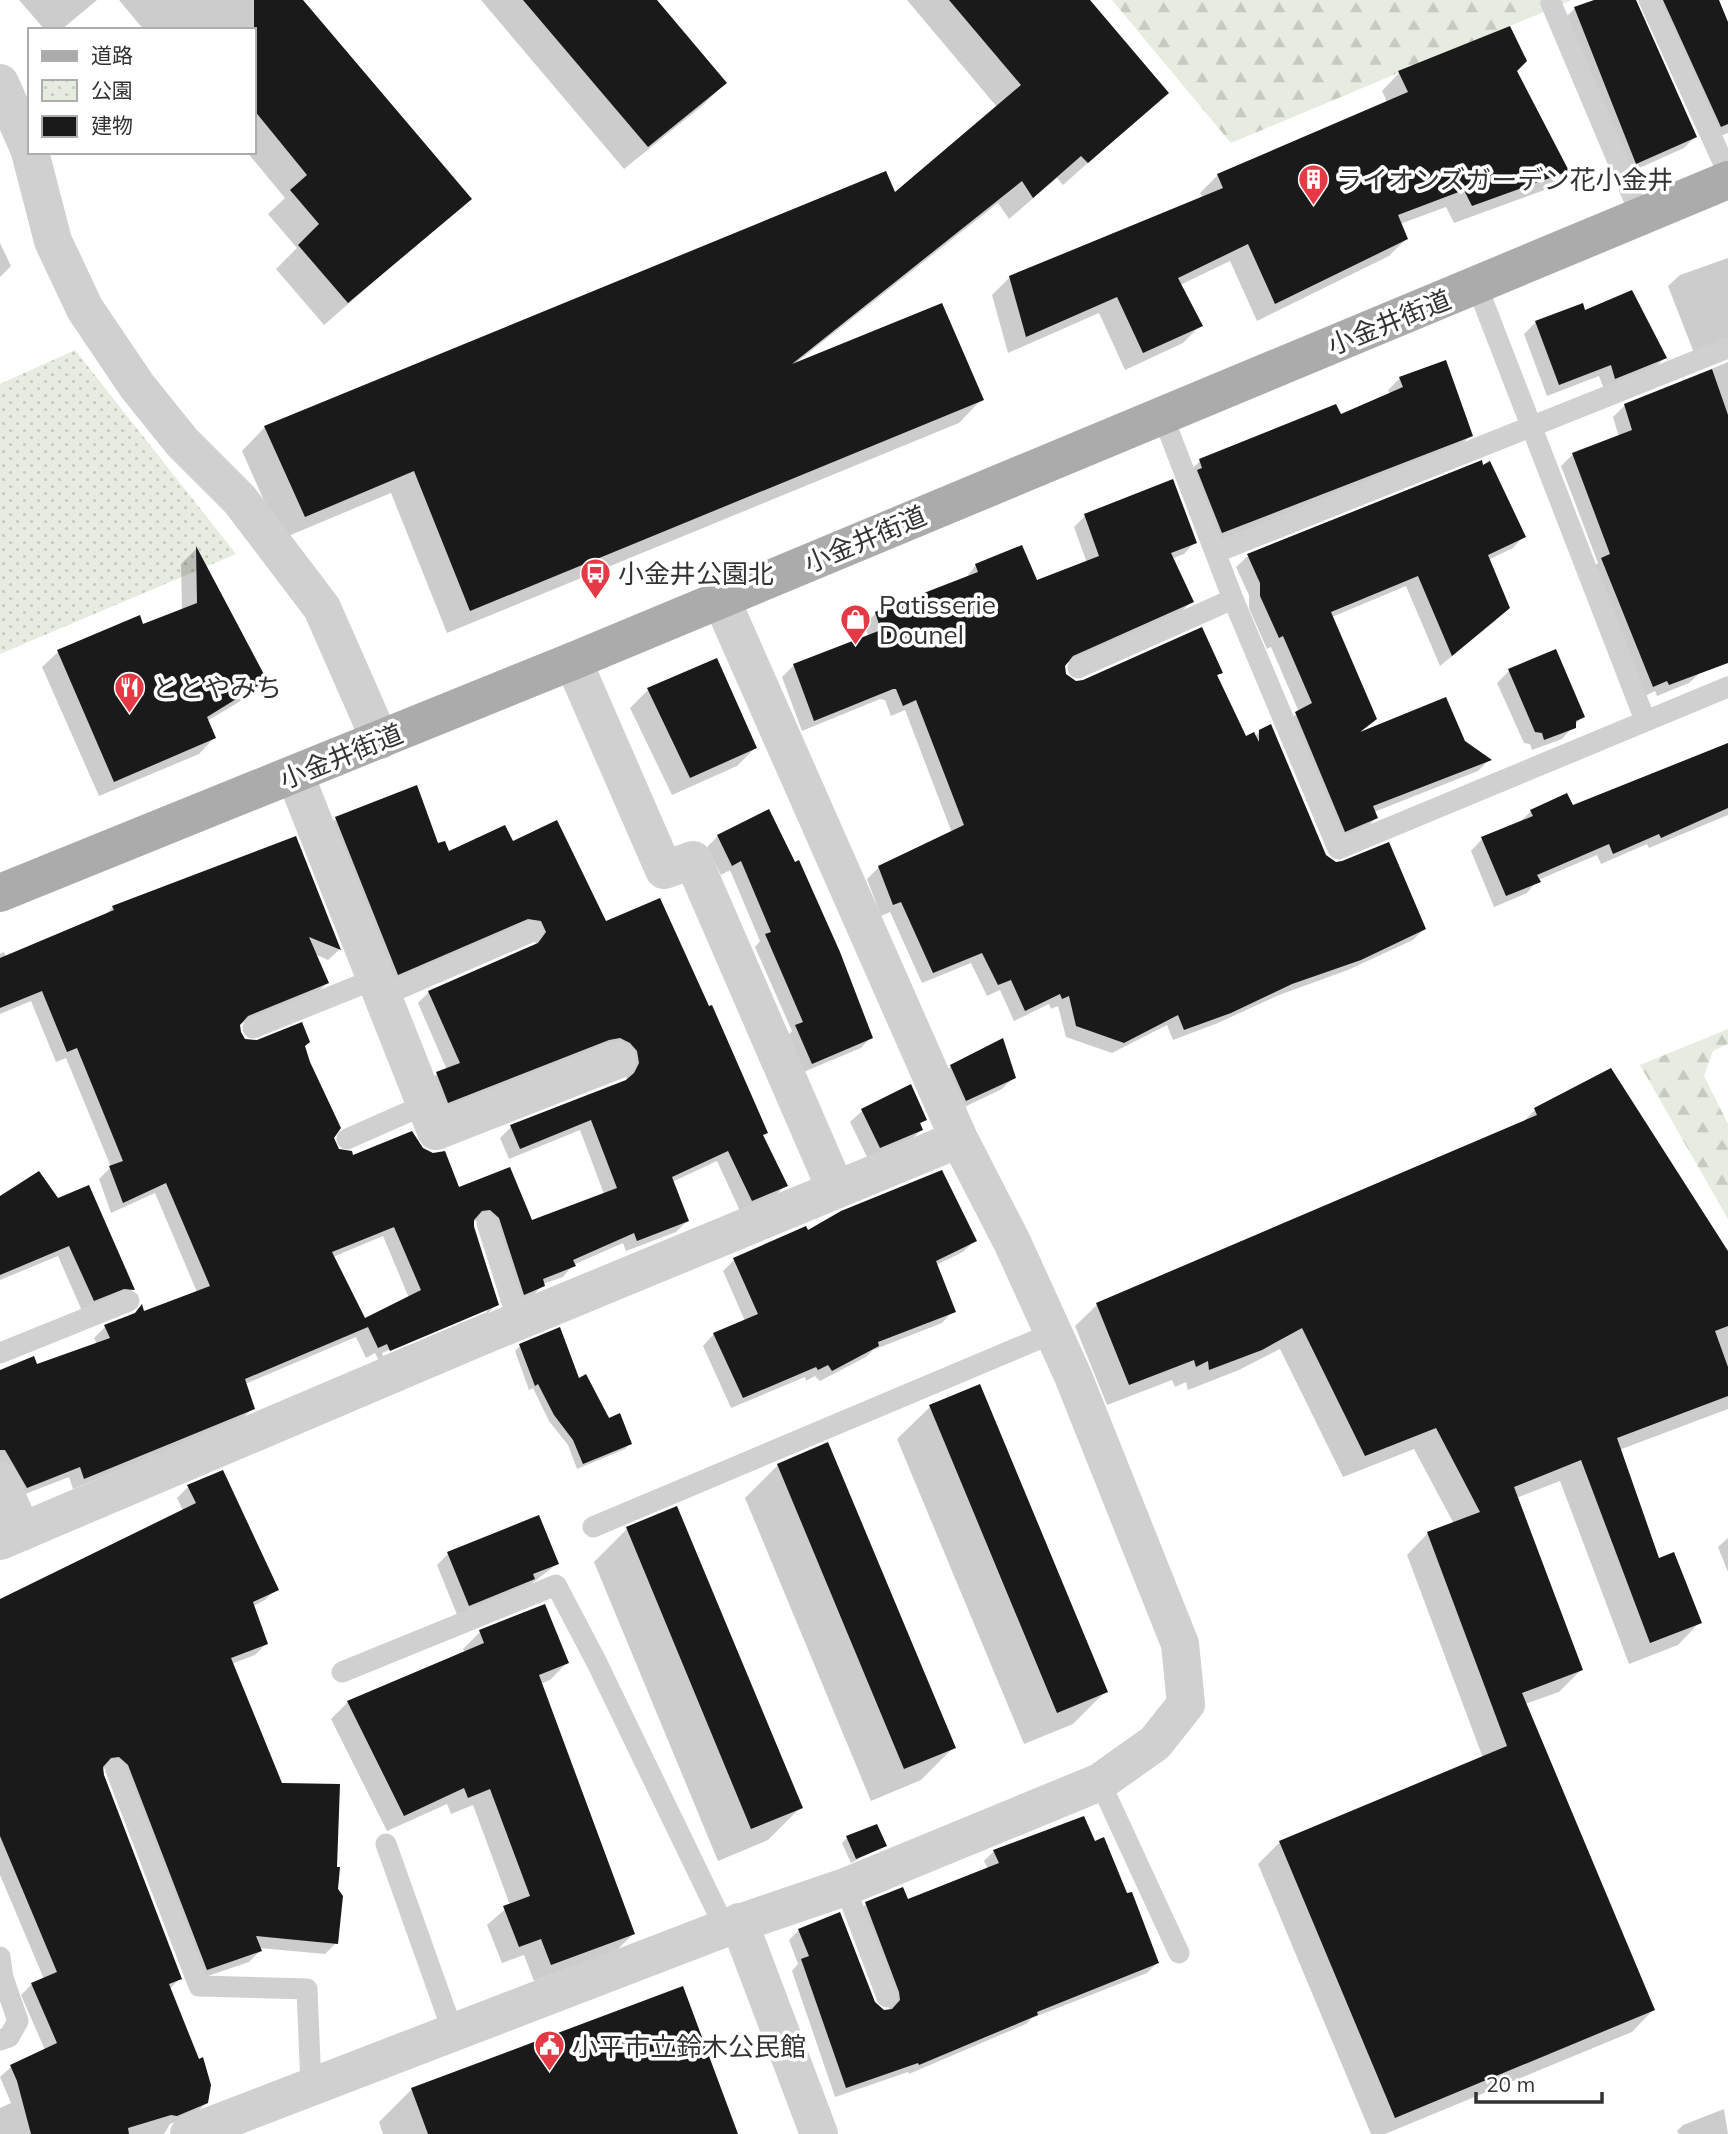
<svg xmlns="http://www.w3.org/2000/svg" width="1728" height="2134" font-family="Mulish,'Noto Sans JP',sans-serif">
	<defs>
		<pattern id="forest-firs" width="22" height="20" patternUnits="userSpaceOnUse" patternTransform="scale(1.75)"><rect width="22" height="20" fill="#e6ecdf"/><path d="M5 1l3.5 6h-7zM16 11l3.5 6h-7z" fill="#c6cbc0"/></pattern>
		<pattern id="park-dots" width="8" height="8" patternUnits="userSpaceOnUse" patternTransform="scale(1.75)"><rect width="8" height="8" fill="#e6ecdf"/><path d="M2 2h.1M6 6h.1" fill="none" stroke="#c6cbc0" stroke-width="1.8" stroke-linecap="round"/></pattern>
	</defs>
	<rect width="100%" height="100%" fill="#fff"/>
	<!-- forest -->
	<path fill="url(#forest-firs)" d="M1112,0h460l-341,143z
		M1728,1029v15l-15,7 -9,25 24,48v95l-88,-154z"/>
	<!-- park -->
	<path fill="url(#park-dots)" d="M75,350l161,204 -236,100v-270z"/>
	<!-- shadow -->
	<path fill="#0003" fill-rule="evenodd" d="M19,0h78l-36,30h-16z
		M119,0h181l169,199 -145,126 -48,-56 21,-21 -29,-34 17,-16 -38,-46h7v-122h-110z
		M481,0h174l70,83 -23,23 -78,63z
		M907,0h181l78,93 -103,92 -6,-7 -48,41 -11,-16 -201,159 185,37 -23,24 -512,210 -56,-140 -110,46 -39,-88 23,-24 629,-232 103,-88z
		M1599,0h37l59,137 -11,11 -58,26 -62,-155 10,-10z
		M1646,0h61l21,25v108l-10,4z
		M1515,70l52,100 -17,18 -96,35 -8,-16 -46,17 6,15 -17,17 -132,65 -27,-60 -50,24 21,40 -18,18 -58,27 -26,-57 -91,40 -16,-58 18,-18 193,-78 -3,-6 18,-18 169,-73 -5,-11 17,-18z
		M0,243l11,23 -11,11z
		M1728,258v96l-34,-1 -26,-67 12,-11z
		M1584,312l81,46 -12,11 -49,20 -5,-13 -52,20 -23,-62 12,-12z
		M1728,362v256l-27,54 -12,11 -32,13 -2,-5 -14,7 -51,-127 8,-8 -37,-97 12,-12 46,-17 -6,-20 12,-12z
		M1400,378l71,57 -12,12 -249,97 -22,-71 12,-12 135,-55 5,10 50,-22 -2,-4z
		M1481,463l43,73 -11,12 -25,12 8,60 -56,46 -34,-80 -74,31 42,101 -16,17 105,7 26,18 -11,11 -104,41 2,6 -11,11 -32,13 -49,-117 15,-13 -28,-65 -4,2 -18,-41v-13l-13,-28 12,-11z
		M1085,516l110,26 -11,12 -13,5 20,43 -11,11 -117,52 2,10 10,8 146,-11 -5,5 29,62 10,-2 5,-6 65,125 99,73 -11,11 -65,30 -69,25 -61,28 -45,17 -6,-15 -55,28 -46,-16 -8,-31 -7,3 -2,-5 -35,17 -14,-31 -13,6 -16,-33 -49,20 -32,-71 -9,4 -14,-37 12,-12 73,-34 -47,-123 -14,6 -6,-16 -5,-1 -78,32 -20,-54 12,-12 75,-28 -5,-12 12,-12 89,-34 11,-14 60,17 51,-19 -13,-36z
		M196,549l69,131 -16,16 -42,25 7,17 -15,16 -100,42 -57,-129 16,-15 124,-41 -1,-47z
		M1555,651l28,65 -21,23 -30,11 -2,-6 -6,-1 -27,-60 12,-12z
		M648,690l107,58 -18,18 -65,29 -42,-87z
		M1728,743v72l-79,33 -2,-4 -46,20 -4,-9 -59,25 -11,13 -33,14 -23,-56 11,-12 37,-16 12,-12 41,-3z
		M768,811l103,226 -10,11 -60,25 -15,-36 6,-6 -37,-84 5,-6 -30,-71 -9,5 -14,-28 11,-11z
		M336,819l101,27 11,8 64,-11 93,80 157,213 23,50 -11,11 -34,14 -23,-50 -45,21 15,39 -11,11 -50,19 -3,-8 -50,22 -10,12 -20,7 -11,13 -19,8 -34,-84h-6l24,83 -11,11 -107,46 -4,-8 -9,5 -10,-21 -111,47 8,24 -11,11 -169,70 -4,-12 -54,21 -15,-24v-102l36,-5 61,-23 -3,-6 11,-11 92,-35 -42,-99 -44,20 -12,-34 12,-12 -45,-109 -10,4 -25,-61 -31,13v-60l4,-2 2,5 98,-41 9,-9 182,-69 44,112 -11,10 -13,-6 12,29 -11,11 -78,31 1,8 6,7 58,7 35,104 14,6 70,-7 36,39 73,33 73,-28 -24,-64 -71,29 -9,-21 11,-11 115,-45 1,-19 -190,50 -11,-28 11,-11 10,-4 -29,-67 11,-11 107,-48 -6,-12 -143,53 -62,-155zM383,1236l26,62 -45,23 -31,-64zM487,1308v4l-104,44 -1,-3z
		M951,1066l63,11 -12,12 -48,23 -15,-34z
		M910,1087l15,33 -6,5 2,5 -11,11 -42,18 -18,-37 12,-11z
		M1535,1110l193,145v154l-109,41 39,110 41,63 -21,22 -49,19 -69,-183 -44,17 65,172 -22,22 -34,12 128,306 -21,22 -247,102h-14l-113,-270 22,-22 203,-84 -76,-203 21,-22 26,-9 -40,-75 -71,28 -63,-128 -41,21 -51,20 -2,-8 -11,5 -3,-7 -65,25 -32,-79 22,-21 424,-181z
		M0,1198l58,3 75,88 -11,11 -40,11 -24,-55 -58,24z
		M807,1232l167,9 -11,11 -27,13 17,46 -11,12 -69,27 -7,7 -46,24 -5,-5 -9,5 -1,-4 -74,31 -28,-62 11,-12 31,-13 -22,-50 11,-11z
		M520,1346l58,34 52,63 -5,6 -48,20 -9,-24 -19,-24 -16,-33 -4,2 -14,-39z
		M930,1407l176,284 -33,33 -49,20 -127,-305z
		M778,1465l175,283 -32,32 -50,21 -126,-303z
		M222,1472l54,117 -11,11 -12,6 13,38 -11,11 -24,9 105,279 -11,11 -66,-6 1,3 -11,11 -53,18 -83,-210 -12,-2 79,210 -11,12 37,113 -11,11 -25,10 -6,10h-164v-26l11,-5 -11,-26 11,-10 34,-17 -24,-55 11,-11 12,-5 -44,-104v-274l183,-90 -6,-13 11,-11z
		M627,1529l174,278 -33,33 -50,21 -124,-299z
		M1728,1538v34l-10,-25z
		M448,1554l109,10 -35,27 -64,26 -21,-52z
		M480,1632l87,31 -17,17 -10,4 93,250 -17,17 -82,30 -10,-26 -22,8 -15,-38 23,-20 -37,-100 -22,9 -4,-10 -60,27 -56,-112 17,-17 117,-49 -2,-4z
		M847,1838l37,8 -33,17 -9,-20z
		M994,1851l163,112 -10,10 -115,45 -6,6 -117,50 -1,-2 -73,25 -43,-126 6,-7 -9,-24 10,-10 74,73 11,9 6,-1 -34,-97 10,-10 41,-2 81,-33 -4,-8z
		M412,2089l325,45h-354l-4,-12z
		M1724,2109l4,25h-49l-2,-3 6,-6z"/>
	<!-- building -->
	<path fill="#1a1a1a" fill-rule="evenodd" d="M254,0h49l169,199 -124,104 -50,-58 21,-21 -29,-34 17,-15 -53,-65z
		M523,0h134l70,83 -79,64z
		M949,0h141l79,93 -81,70 -7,-7 -48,42 -11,-17 -230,183 150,-61 42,97 -514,211 -56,-140 -109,46 -41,-91 622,-255 9,21 126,-107z
		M1594,0h42l61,137 -61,27 -62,-157z
		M1663,0h56l9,22v102l-7,3z
		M1510,26l17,35 -10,10 52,100 -97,35 -8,-16 -66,25 10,24 -133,65 -27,-60 -70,34 25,48 -60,27 -26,-56 -91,40 -17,-61 214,-88 -6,-14 191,-82 -10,-21z
		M1632,290l35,68 -52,21 -4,-14 -52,20 -24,-64 48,-18 2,7z
		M1446,360l27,76 -251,97 -25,-63 5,-2 -3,-9 137,-55 5,10 62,-27 -4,-10z
		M1712,369l16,46v248l-59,22 -2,-4 -14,6 -52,-129 9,-4 -38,-101 60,-23 -8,-26z
		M1482,460l1,5 7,-4 36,76 -38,18 22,53 -58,48 -34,-80 -87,36 46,107 -17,13 86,-35 19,44 27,19 -119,46 5,12 -33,14 -50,-120 17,-9 -29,-67 -4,2 -19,-42v-13l-13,-29z
		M1173,479l24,64 -26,10 23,49 -121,54 -8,10 1,8 10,7 7,-1 119,-53 21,46 -6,2 29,61 8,-4 5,10v-12l12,-6 55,131 10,7 6,-1 47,-19 37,87 -65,31 -69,24 -61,29 -47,17 -6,-15 -54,28 -48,-17 -7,-30 -7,3 -2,-5 -35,17 -14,-31 -13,5 -16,-32 -49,20 -32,-71 -8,3 -15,-39 86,-41 -48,-125 -13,6 -7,-17h-3l-79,32 -21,-57 88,-34 -6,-18 103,-40 -3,-8 47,-19 15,35 62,-24 -15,-42z
		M196,546l71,134 -60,37 9,21 -102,44 -57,-132 83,-35 3,9 54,-21z
		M1556,649l29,68 -9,4v7l-32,12 -2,-7 -7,-1 -27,-63z
		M717,658l40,90 -67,30 -43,-90z
		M1728,743v65l-67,30 -2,-4 -46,20 -4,-10 -72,31 4,7 -35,14 -25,-59 52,-21 -3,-6 37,-17 6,12z
		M417,785l21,58 7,-2 4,10 56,-26 8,16 44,-21 49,101 54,-23 49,108 3,-1 56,128 -5,2 25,51 -36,15 -24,-50 -56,26 17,44 -52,20 -3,-8 -61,27 3,6 -33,13 2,7 -21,9 -25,-77 -9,-8 -8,1 -8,9v7l25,78 -109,46 -3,-7 -9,4 -10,-21 -123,52 10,30 -171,70 -4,-12 -53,21 -22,-38h-5v-80l34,-14 3,8 73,-26 -6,-13 31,-12 7,-9 2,7 66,-25 -44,-103 -43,20 -14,-37 14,-5 -46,-113 -10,4 -25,-61 -42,17v-50l114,-48 -2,-4 184,-70 45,114 -32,-13 20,46 -81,33 -8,9 1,7 4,7 12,1 45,-18 8,20 -5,4 5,16 31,66 -7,10 5,11 13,2 1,4 59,-24 11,17 10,5 12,-2 14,36 51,-20 22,53 85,-32 -26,-68 -71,29 -10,-24 116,-45 8,-7 5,-10 -2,-12 -7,-8 -10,-5 -11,2 -161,63 -12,-31 24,-9 -32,-72 110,-48 8,-11 -5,-11 -13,-2 -130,56 -63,-158zM394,1227l27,63 -56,28 -33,-66z
		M769,809l26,53 4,-2 41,92 33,86 -61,26 -17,-39 8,-3 -38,-88 6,-2 -30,-71 -9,5 -15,-31z
		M1003,1038l13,40 -50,23 -16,-36z
		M1611,1068l117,183v75l-13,5 13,36v29l-111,42 42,120 15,-6 28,71 -52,20 -69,-183 -67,27 69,183 -61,23 133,317 -260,108 -116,-277 228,-95 -80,-214 53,-20 -44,-84 -71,28 -63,-128 -40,22 -53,20 -1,-9 -12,6 -2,-7 -65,25 -33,-82 441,-188 -3,-7z
		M911,1084l16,36 -7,3 3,7 -43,18 -19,-39z
		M942,1170l35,71 -41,20 20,51 -78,30 1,4 -47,25 -4,-6 -10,5 -2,-3 -73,31 -30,-65 45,-19 -25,-56 73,-32 2,4 33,-19z
		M39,1171l19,27 31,-13 46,105 -11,-1 -30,12 -25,-55 -69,29v-79z
		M560,1327l19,51 7,-4 23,44 11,-5 12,31 -49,20 -10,-24 -19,-25 -16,-31 -3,2 -16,-42z
		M980,1384l128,308 -51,21 -128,-308z
		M828,1442l128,306 -52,21 -127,-305z
		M223,1470l56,120 -26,12 15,42 -37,14 51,125 58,1 -3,83h3l-2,22 5,7 -5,48 -82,-8 6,15 -55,19 -79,-205 -9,-8 -8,1 -8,9 1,8 78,204 -13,5 30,75 4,-2 8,28 -3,18 -31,13 -6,-1 -43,13 1,6h-98l-14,-53 -7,-16 47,-22 -26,-60 26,-11 -57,-136v-237l196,-96 -9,-18z
		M677,1506l126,302 -52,21 -125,-302z
		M539,1515l20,49 -26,10 2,5 -66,27 -22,-54z
		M545,1604l24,59 -30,12 96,259 -84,31 -10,-26 -22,8 -16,-41 27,-10 -40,-107 -22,9 -4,-10 -60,28 -57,-115 137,-58 -5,-13z
		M1084,1816l11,25 9,-4 23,56 5,-1 27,71 -122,49 1,3 -119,50 -1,-2 -72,25 -45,-129 8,-3 -11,-27 42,-17 35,90 9,8 8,-1 8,-9 -1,-8 -34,-90 38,-15 5,12 91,-36 -6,-13z
		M877,1824l10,22 -31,13 -10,-23z
		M683,1986l55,148h-310l-17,-46z"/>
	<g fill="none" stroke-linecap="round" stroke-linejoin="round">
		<!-- lane -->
		<path stroke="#d0d0d0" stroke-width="21" d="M1649,0l79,173
			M1551,3l90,213
			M1477,286l168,434
			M1162,414l71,185 105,250 390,-162
			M1217,552l511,-204
			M1078,668l155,-69
			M382,996l151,-65
			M253,1028l122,-49
			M347,1139l77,-34
			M487,1223l31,98
			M0,1353l129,-52
			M593,1527l460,-194
			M342,1672l214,-87 40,76 129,267
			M116,1770l83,216 108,3 4,97
			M1100,1782l79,171
			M386,1844l67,188
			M845,1887l42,110
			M0,1957l3,21 15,43 -9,16 -9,3"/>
		<!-- street -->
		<path stroke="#d0d0d0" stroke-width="38" d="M0,83l30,68
			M30,152l23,89 32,68 52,77 45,56 58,58 82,108 58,132
			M573,661l91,209 29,-10 143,330
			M295,775l141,356 181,-71
			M0,1481l22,51
			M0,1541l475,-202 484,-200
			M739,1922l80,212
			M189,2134l536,-206 120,-41 255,-105 55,-39 31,-39 -6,-60 -107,-268 -61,-134 -53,-103 -238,-540"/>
		<!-- primary -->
		<path stroke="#ababab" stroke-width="38" d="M0,893l573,-232 1155,-481"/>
	</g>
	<!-- icons -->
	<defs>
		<symbol id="building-pin" viewBox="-11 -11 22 30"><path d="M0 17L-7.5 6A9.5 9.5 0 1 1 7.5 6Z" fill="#e63946" stroke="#fff"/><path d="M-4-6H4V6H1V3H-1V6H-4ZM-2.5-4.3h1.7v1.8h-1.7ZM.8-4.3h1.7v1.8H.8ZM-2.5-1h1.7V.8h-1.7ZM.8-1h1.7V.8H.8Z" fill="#fff"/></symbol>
		<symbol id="bus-pin" viewBox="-11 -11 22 30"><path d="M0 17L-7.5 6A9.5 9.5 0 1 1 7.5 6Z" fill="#e63946" stroke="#fff"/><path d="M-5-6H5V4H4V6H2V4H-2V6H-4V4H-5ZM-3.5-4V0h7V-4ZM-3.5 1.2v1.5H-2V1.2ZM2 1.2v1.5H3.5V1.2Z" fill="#fff"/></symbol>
		<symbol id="shop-pin" viewBox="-11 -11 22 30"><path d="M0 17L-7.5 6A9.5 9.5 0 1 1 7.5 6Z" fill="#e63946" stroke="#fff"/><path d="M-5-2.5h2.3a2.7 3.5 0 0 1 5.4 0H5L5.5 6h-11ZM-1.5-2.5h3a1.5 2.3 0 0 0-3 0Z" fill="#fff"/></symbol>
		<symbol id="restaurant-pin" viewBox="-11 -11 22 30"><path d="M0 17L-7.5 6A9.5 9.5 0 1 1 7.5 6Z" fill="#e63946" stroke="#fff"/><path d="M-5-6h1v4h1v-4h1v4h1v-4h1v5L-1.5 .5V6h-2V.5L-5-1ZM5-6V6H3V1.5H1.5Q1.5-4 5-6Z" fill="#fff"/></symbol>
		<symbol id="civic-pin" viewBox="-11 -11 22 30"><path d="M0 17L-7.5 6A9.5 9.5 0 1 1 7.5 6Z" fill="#e63946" stroke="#fff"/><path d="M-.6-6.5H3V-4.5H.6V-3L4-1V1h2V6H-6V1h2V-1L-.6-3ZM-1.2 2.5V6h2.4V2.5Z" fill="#fff"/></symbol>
	</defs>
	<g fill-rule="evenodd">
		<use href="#building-pin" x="1296" y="162" width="35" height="47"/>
		<use href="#bus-pin" x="578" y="556" width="35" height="47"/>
		<use href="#shop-pin" x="838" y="602" width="35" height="47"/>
		<use href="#restaurant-pin" x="112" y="670" width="35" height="47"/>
		<use href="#civic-pin" x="532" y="2028" width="35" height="47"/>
	</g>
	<g text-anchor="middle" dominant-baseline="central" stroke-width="7" stroke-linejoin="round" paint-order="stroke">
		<!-- poi labels -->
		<g font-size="26" fill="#333" stroke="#fff" text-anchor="start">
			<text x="1336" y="179">ライオンズガーデン花小金井</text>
			<text x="618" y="573">小金井公園北</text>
			<text x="879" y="604">Patisserie<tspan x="879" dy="30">Dounel</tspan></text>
			<text x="152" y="687">ととやみち</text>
			<text x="572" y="2046">小平市立鈴木公民館</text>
		</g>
		<!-- street labels -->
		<g font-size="26" fill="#333" stroke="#fff">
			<text transform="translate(1389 322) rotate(-22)">小金井街道</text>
			<text transform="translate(865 539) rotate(-23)">小金井街道</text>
			<text transform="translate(341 756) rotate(-22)">小金井街道</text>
		</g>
	</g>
	<!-- legend -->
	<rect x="28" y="28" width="228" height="126" fill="#ffffff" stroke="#adadad" stroke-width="2"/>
	<rect x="42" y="51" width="35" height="10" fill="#ababab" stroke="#adadad" stroke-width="2"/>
	<text x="91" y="63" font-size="21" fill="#333333">道路</text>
	<rect x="42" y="80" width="35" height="21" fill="url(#park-dots)" stroke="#adadad" stroke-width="2"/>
	<text x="91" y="98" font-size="21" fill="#333333">公園</text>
	<rect x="42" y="116" width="35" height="21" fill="#1a1a1a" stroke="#adadad" stroke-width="2"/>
	<text x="91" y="133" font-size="21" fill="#333333">建物</text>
	<!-- scale -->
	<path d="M1476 2092v10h126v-10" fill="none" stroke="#333333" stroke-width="3.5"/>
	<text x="1486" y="2092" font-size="21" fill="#333333" stroke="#ffffff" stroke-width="5" paint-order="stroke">20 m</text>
</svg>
